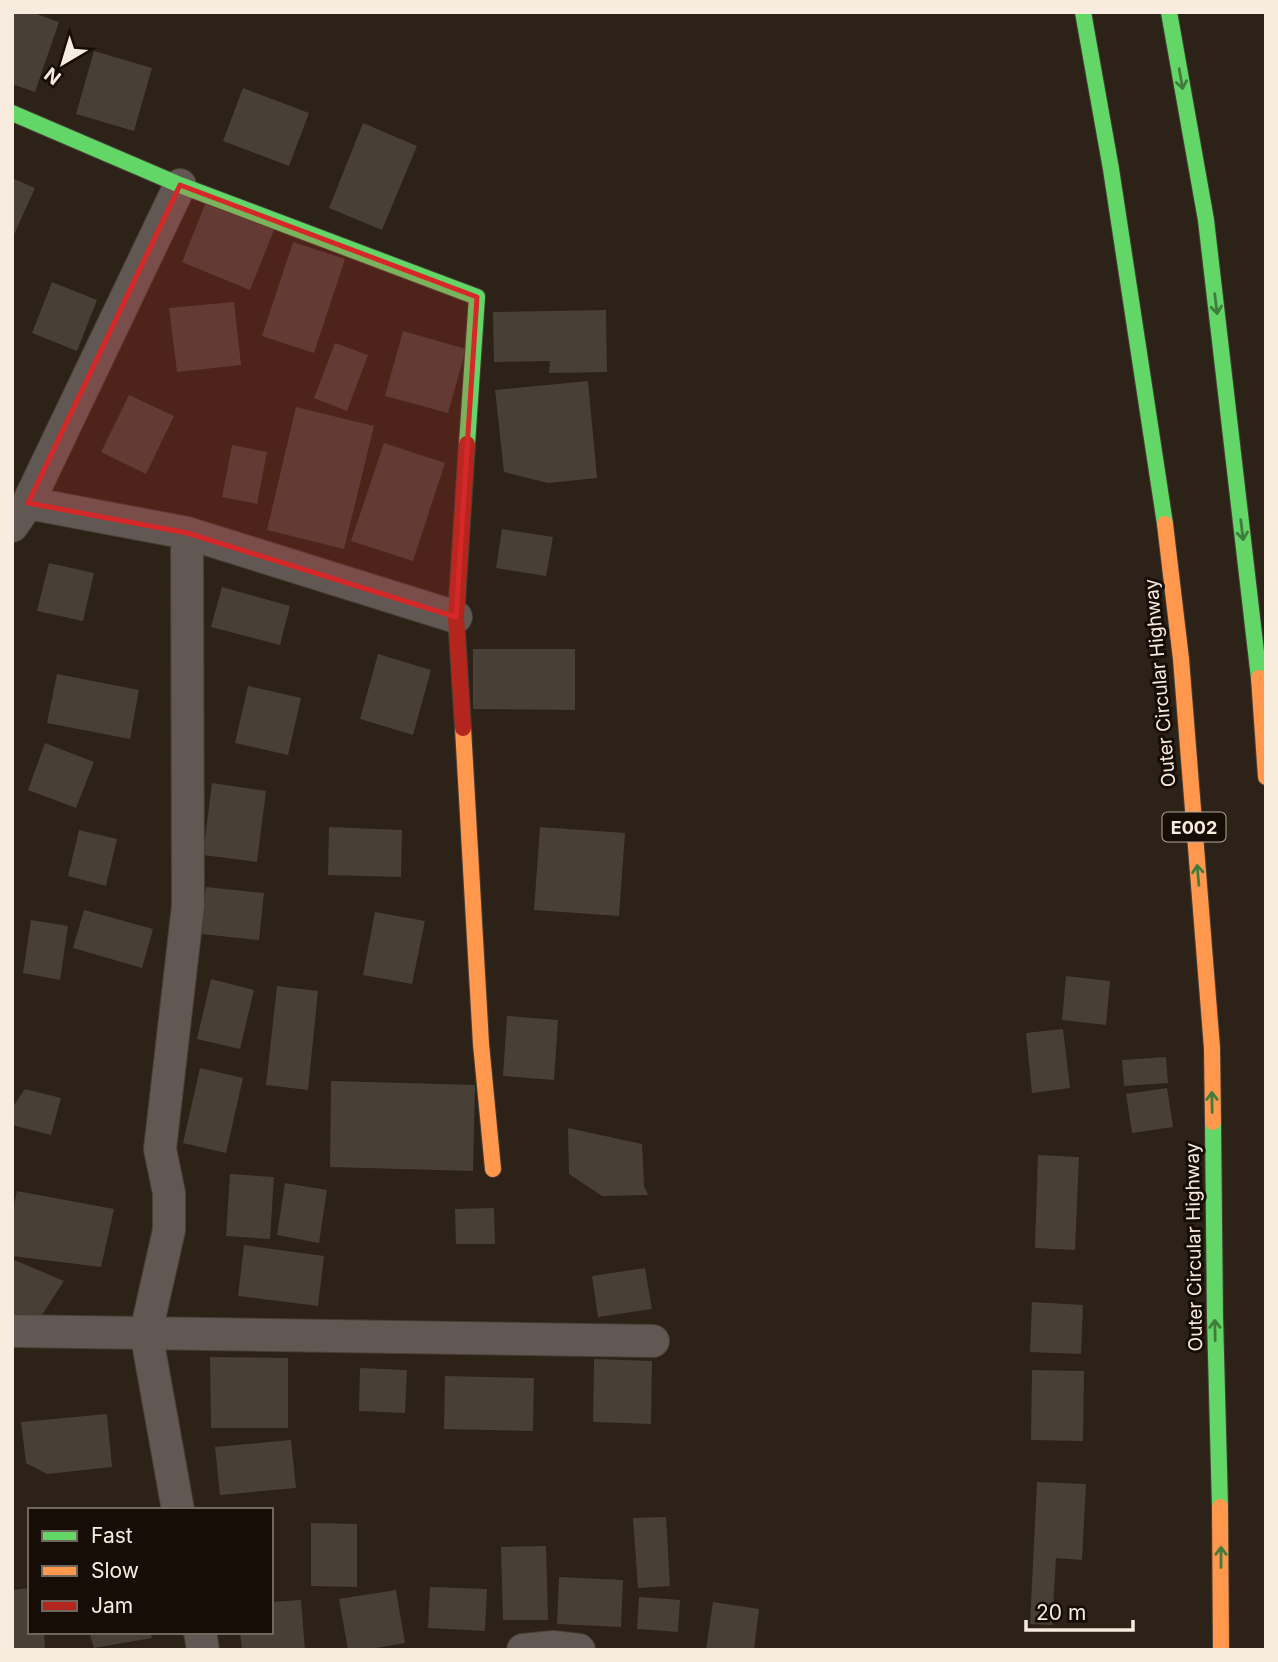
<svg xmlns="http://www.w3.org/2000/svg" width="1278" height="1662" font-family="Inter,sans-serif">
	<rect width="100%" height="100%" fill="#2c2217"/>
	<!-- building -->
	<path fill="#483f37" d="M12,12h19l28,10 -24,70 -23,-8z
		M94,51l58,17 -18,63 -58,-17z
		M243,88l66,25 -20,53 -66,-25z
		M363,123l54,23 -35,84 -53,-22z
		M12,178l23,10 -23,51z
		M206,202l68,28 -24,60 -68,-28z
		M293,242l52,17 -31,94 -52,-17z
		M52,282l45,18 -20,51 -45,-18z
		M234,302l7,63 -64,7 -8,-64z
		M606,310l1,62 -58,1 1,-12 -56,1 -1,-50z
		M403,331l63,18 -18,64 -63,-17z
		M335,343l33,12 -21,56 -33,-13z
		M588,381l9,97 -49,5 -44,-11 -9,-82z
		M129,395l45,21 -28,58 -45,-22z
		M296,407l78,19 -30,123 -77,-19z
		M384,443l61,20 -32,98 -62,-20z
		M232,445l35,7 -10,52 -35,-7z
		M502,529l51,8 -7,39 -50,-8z
		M49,563l45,10 -11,48 -46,-10z
		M222,587l68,19 -10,39 -69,-18z
		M473,649h102v61l-102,-1z
		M378,654l53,16 -18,65 -53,-16z
		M57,674l82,16 -9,49 -83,-16z
		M248,686l53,12 -13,57 -53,-12z
		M45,743l49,19 -18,46 -48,-18z
		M212,783l54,8 -9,71 -54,-7z
		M329,827l73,3 -1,47 -73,-2z
		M540,827l85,6 -6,83 -85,-6z
		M79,830l38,9 -11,47 -38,-10z
		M206,887l58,6 -5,47 -58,-6z
		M84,910l69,19 -11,39 -69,-20z
		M375,912l50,9 -13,63 -49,-9z
		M31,920l37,6 -8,54 -37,-7z
		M1066,976l44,5 -4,44 -44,-5z
		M211,979l43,11 -14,59 -43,-10z
		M277,986l41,5 -10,99 -42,-5z
		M507,1016l51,4 -4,60 -51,-4z
		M1063,1029l7,59 -38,5 -6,-60z
		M1166,1057l2,26 -44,3 -2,-26z
		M200,1068l43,10 -17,75 -43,-10z
		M331,1081l144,4 -2,86 -143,-4z
		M1167,1088l6,39 -41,6 -6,-39z
		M25,1089l36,9 -10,37 -39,-10v-17z
		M568,1128l74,16 2,42 4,9 -46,1 -33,-22z
		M1038,1155l41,2 -4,93 -40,-2z
		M230,1174l44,3 -4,62 -44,-3z
		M285,1183l42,7 -8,53 -42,-8z
		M17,1191l97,18 -13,58 -89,-11v-42z
		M494,1208l1,36h-39l-1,-35z
		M244,1245l80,11 -6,50 -80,-10z
		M12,1259l52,22 -24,37 -28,-3z
		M645,1268l7,41 -54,8 -6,-41z
		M1032,1302l51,3 -2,49 -51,-2z
		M210,1357l78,1v70h-77z
		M594,1359l58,2 -1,63 -58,-2z
		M360,1368l47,2 -2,43 -46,-2z
		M1032,1370l52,1 -1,70 -52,-1z
		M445,1376l89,2 -1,53 -89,-2z
		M107,1414l5,53 -65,7 -21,-11 -5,-41z
		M291,1440l5,48 -76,7 -5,-48z
		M1037,1482l49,2 -4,76 -26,-2 -4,67 -22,-1z
		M666,1517l4,69 -32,2 -5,-70z
		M311,1523l46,1v63l-46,-1z
		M546,1546l2,74h-45l-2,-73z
		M559,1577l64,3 -2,47 -64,-3z
		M430,1587l57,2 -2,42 -57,-3z
		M30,1588v44h14l1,18h-33v-60z
		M396,1590l9,53 -40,7h-17l-9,-51z
		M639,1597l41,3 -2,32 -41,-3z
		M301,1600l4,50h-63l-2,-18h31v-30z
		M713,1602l46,7 -5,41h-48z
		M89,1632h61l2,6 -58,10z"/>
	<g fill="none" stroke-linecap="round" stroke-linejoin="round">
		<defs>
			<path id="street" d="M28,503l152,-318
				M12,526l16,-23 159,30
				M12,1331l641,10
				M178,1510l-32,-178 23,-102v-37l-9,-44 28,-243 -1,-373 269,84
				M200,1632l3,18
				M523,1650l30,-3 26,3"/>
			<path id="fast" d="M1083,12l28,157 54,355
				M1169,12l37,208 53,458
				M12,113l168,72 297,112 -10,147
				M1213,1122l2,195 5,190"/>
			<path id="slow" d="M1165,524l16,135 31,389 1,74
				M1259,678l7,99
				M463,728l18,316 12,125
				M1220,1507l1,143"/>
			<path id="jam" d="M463,728l-7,-111 11,-173"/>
		</defs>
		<!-- street casing -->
		<use href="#street" stroke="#473e35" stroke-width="34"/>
		<!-- fast casing -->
		<use href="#fast" stroke="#473e35" stroke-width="18"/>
		<!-- slow casing -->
		<use href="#slow" stroke="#473e35" stroke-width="18"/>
		<!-- jam casing -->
		<use href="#jam" stroke="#473e35" stroke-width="18"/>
		<!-- street -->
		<use href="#street" stroke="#625853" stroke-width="32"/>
		<!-- fast -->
		<use href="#fast" stroke="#63d668" stroke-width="16"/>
		<!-- slow -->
		<use href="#slow" stroke="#ff974d" stroke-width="16"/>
		<!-- jam -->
		<use href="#jam" stroke="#b3261e" stroke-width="16"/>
	</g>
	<!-- one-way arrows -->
	<defs><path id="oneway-shaft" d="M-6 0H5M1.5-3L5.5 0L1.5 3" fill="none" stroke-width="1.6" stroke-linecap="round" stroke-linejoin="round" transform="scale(1.75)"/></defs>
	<g stroke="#407c3c">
		<use href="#oneway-shaft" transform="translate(1181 79) rotate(80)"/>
		<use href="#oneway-shaft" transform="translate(1216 304) rotate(83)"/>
		<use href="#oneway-shaft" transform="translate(1242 530) rotate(83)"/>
		<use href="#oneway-shaft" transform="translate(1198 875) rotate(-95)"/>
		<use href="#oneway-shaft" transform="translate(1212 1102) rotate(-91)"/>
		<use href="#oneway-shaft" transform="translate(1215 1330) rotate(-91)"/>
		<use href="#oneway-shaft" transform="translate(1221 1557) rotate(-90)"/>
	</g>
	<!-- marked area -->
	<path fill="#d62828" fill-opacity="0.2" stroke="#d62828" stroke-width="5" stroke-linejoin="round" d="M180,185l297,112 -21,320 -269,-84 -159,-30z"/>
	<g text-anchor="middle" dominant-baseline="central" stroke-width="6" stroke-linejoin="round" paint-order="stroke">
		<!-- shield labels -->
		<rect fill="#160e06" stroke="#b4a99e" stroke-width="2" x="1162.5" y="812.5" width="63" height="29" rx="5"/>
		<g font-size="18" font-weight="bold" fill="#f8ecdf">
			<text x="1194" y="827">E002</text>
		</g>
		<!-- street labels -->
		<g font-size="19" fill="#f8ecdf" stroke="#160e06">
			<text transform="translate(1160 683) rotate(-95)">Outer Circular Highway</text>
			<text transform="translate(1194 1247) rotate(-91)">Outer Circular Highway</text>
		</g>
	</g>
	<!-- border -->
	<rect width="1278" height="1662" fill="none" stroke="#f8ecdf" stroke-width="28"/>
	<!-- legend -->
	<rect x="28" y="1508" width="245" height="126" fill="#160e06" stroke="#70675d" stroke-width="2"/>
	<rect x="42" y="1531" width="35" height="10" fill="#63d668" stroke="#70675d" stroke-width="2"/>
	<text x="91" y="1543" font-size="21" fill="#f8ecdf">Fast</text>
	<rect x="42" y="1566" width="35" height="10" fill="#ff974d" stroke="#70675d" stroke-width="2"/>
	<text x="91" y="1578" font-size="21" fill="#f8ecdf">Slow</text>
	<rect x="42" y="1601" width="35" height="10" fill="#b3261e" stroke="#70675d" stroke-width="2"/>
	<text x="91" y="1613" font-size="21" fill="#f8ecdf">Jam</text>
	<!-- north arrow -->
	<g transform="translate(63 63) rotate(218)" stroke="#160e06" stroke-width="5" paint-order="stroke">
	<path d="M0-5L12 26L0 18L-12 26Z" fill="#f8ecdf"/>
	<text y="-10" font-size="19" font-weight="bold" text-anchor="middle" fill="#f8ecdf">N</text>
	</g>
	<!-- scale -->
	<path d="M1026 1620v10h107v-10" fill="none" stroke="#f8ecdf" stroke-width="3.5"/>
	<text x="1036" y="1620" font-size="21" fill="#f8ecdf" stroke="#160e06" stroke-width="5" paint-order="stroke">20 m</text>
</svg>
